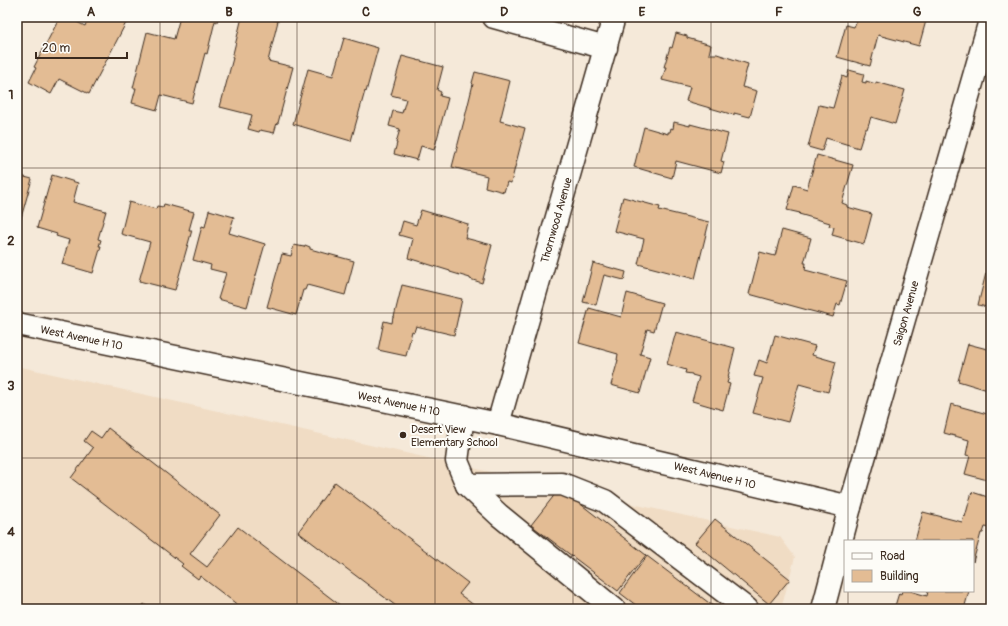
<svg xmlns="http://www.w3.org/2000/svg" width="1008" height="626" font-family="Pangolin,sans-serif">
	<rect width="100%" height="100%" fill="#f5e9d9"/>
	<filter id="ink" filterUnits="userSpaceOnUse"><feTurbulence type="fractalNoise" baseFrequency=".025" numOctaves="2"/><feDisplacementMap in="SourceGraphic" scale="8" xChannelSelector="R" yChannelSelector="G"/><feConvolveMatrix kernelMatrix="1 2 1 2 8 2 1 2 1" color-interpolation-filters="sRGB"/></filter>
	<g filter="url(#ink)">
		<!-- built -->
		<path fill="#f0dcc4" d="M17,366l763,171 15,20 -14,52h-764z"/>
		<!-- building -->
		<path fill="#e3bc94" stroke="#3b2a1e" d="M60,17h7l18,9 4,-9h42v1l-2,-1 -40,77 -30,-15 -8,15 -22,-12 7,-14 -2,-1z
			M180,17h38l-1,5 -2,-1 -8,33 -2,-1 -13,50 -31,-8 -4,15 -25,-7 4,-15h-3l14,-56 27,7z
			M242,17h22l14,4 -10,40 25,6 -15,56h-1l-3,10 -14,-3 -1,2 -11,-3 4,-14 -32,-8 13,-49h-1z
			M858,17h69l-8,29 -41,-11 -8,31 -33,-9 9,-32 8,2z
			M676,33l11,3v2l24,7 -2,9h8l31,10 -6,23 15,4 -7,26 -16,-4v2l-48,-14 4,-14 -28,-7 4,-13h-2l6,-20 2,1z
			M344,38l34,10 -12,44 -1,-1 -14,50 -58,-17 15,-55 25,7z
			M402,56l41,11 -6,23 4,2 -1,4 8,2 -14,52 -13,-4 -4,14 -23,-6 3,-11h-1l4,-14 -11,-3 4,-15 9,2 4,-14 -15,-4z
			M849,70l15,4 -2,8 4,1v-2l10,3v-2l29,8 -10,34 -24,-7 -4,12h-2l-6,19 -33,-10 -4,13 -14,-4 11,-42 14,3 9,-32 5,2z
			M475,72l35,9 -10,40 25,7 -14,55 -4,-1 -3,10 -19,-5 2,-11 -35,-9 13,-50 8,-33 -1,-1z
			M674,122l16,4v-2l38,10 -7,27 3,1 -3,11 -45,-12 -4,17 -38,-11 10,-40 24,7v-2h2l1,-4 2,1z
			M817,155l36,10 -11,38 5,2v2l25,7 -8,30 -32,-9 2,-8 -5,-1 1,-3 -31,-9 1,-1 -13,-3 7,-25 13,4z
			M17,175l15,4 -13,46 -2,-1z
			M52,175l26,8 -5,19 33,9 -8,28 3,1 -2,6h2l-8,27 -31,-9 7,-24 -13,-4 1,-2 -20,-6z
			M623,197l37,10 -1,3 50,12 -14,57 -57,-15 6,-25 -30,-8z
			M129,202l27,7 1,-3 6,1 1,-3 30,8 -5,18h3l-17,60 -36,-9 11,-39 -29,-8z
			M209,210l25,7 -5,16 36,11 -18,63 -29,-8 8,-26 -16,-4 1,-4 -18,-5 9,-34 3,1z
			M421,210l47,14 -3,14 27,7 -10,38 -12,-4v-1l-20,-6v-1l-42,-13 5,-19 -14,-4 4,-14 13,4z
			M782,230l29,8 -7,25h2l-1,7 42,11 -7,24 -3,-1 -4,13 -84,-23 11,-42 15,4z
			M294,245l10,2 1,-2 5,2v2l44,12 -9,34 -38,-10 -2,5h-2l-7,25 -29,-8 15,-53 9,2z
			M593,263l33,9 -2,8 -20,-5 -8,30 -13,-3z
			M986,273l5,1v34l-13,-3z
			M402,285l60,14 -8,36 -38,-9 -2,6 -2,-1 -6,25 -28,-6 6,-29 8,2 1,-6h1z
			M627,293l35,10 -8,28 -7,-2 -7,25 10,3 -10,36 -29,-8 7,-25h-1l1,-6 -39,-11 10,-35 32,9z
			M676,332l59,16 -7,29h1l-2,6 3,1 -7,26 -31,-9 7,-24 -7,-2v-1l-7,-1 1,-3 -19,-6z
			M775,335l40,11 -3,9 24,7 -8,30 -29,-8 -11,38 -35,-9 10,-35 -9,-2 5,-16 8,3z
			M968,344l23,6v41l-33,-10z
			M951,404l40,11v66l-26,-7 5,-18 -4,-1 3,-15 -25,-7z
			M108,428l112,87 -30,39 17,13 31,-40 107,82h-102l-43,-33 -2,3 -17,-13 2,-2 -112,-86 22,-30 -9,-7 7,-10 10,7z
			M335,482l133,101 -9,11 20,15h-79l-102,-77z
			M560,488l86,67 -28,36 -87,-66z
			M972,492l19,6v30l-6,-1 -2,6h-2l-8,29v-21h-58l8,-29 39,10 2,-6 1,1z
			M715,519l75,60 -21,25 -74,-61z
			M647,556l70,53h-76l-21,-16z
			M902,591h8l17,5 1,-5h41l-5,18h-70l5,-16 2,1z
			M144,604l6,5h-10z"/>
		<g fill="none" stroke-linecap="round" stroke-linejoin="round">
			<defs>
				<g id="minor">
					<path d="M494,17l112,31"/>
					<path id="s1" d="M17,324l481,100 352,83"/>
					<path d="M463,416l-6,45 10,24 32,30 115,94"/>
					<path id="s2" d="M498,424l116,-407"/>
					<path d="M467,485l95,-1 43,17 142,108"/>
					<path id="s3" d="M823,609l27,-102 141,-490"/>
				</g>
			</defs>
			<!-- minor casing -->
			<use href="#minor" stroke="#3b2a1e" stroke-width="25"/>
			<!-- minor -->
			<use href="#minor" stroke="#fdfcf7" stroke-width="22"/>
		</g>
	</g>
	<!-- grid -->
	<path fill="none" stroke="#3b2a1e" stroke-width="1" stroke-opacity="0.55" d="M160,17v592M297,17v592M435,17v592M573,17v592M711,17v592M848,17v524M17,168h974M17,313h974M17,458h974M848,591v18"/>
	<!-- markers -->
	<circle fill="#3b2a1e" stroke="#fdfcf7" stroke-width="1.5" cx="403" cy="435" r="4"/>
	<g text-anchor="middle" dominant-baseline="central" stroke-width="4" stroke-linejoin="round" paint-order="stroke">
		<!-- street labels -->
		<g font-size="11" fill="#3b2a1e" stroke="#fdfcf7">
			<text stroke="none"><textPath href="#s2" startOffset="212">Thornwood Avenue</textPath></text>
			<text stroke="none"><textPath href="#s3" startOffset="307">Saigon Avenue</textPath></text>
			<text stroke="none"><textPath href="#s1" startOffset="66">West Avenue H 10</textPath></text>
			<text stroke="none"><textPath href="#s1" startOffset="390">West Avenue H 10</textPath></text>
			<text stroke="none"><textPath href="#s1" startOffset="714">West Avenue H 10</textPath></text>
		</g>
		<!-- poi labels -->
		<g font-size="11" fill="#3b2a1e" stroke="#fdfcf7" text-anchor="start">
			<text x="411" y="429">Desert View<tspan x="411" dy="13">Elementary School</tspan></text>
		</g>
	</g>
	<!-- margin -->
	<rect width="1008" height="626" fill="none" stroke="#fdfcf7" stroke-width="44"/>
	<!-- legend -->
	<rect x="844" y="540" width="130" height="52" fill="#fdfcf7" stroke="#afa8a0"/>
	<rect x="852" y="553" width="20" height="6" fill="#fdfcf7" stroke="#afa8a0"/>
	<text x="880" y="560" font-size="12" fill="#3b2a1e">Road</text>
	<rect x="852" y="570" width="20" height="12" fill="#e3bc94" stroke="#afa8a0"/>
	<text x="880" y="580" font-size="12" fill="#3b2a1e">Building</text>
	<!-- scale -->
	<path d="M36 52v6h91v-6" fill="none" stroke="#3b2a1e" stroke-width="2"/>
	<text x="42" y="52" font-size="12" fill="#3b2a1e" stroke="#fdfcf7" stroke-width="3" paint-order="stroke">20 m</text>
	<rect x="22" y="22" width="964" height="582" fill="none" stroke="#3b2a1e" stroke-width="1.5"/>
	<g font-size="13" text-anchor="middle" font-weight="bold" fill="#3b2a1e">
		<text x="91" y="16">A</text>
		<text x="229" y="16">B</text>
		<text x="366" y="16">C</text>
		<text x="504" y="16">D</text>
		<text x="642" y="16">E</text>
		<text x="779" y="16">F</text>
		<text x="917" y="16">G</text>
		<text x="11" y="99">1</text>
		<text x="11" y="245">2</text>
		<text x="11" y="390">3</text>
		<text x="11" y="536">4</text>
	</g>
</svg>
